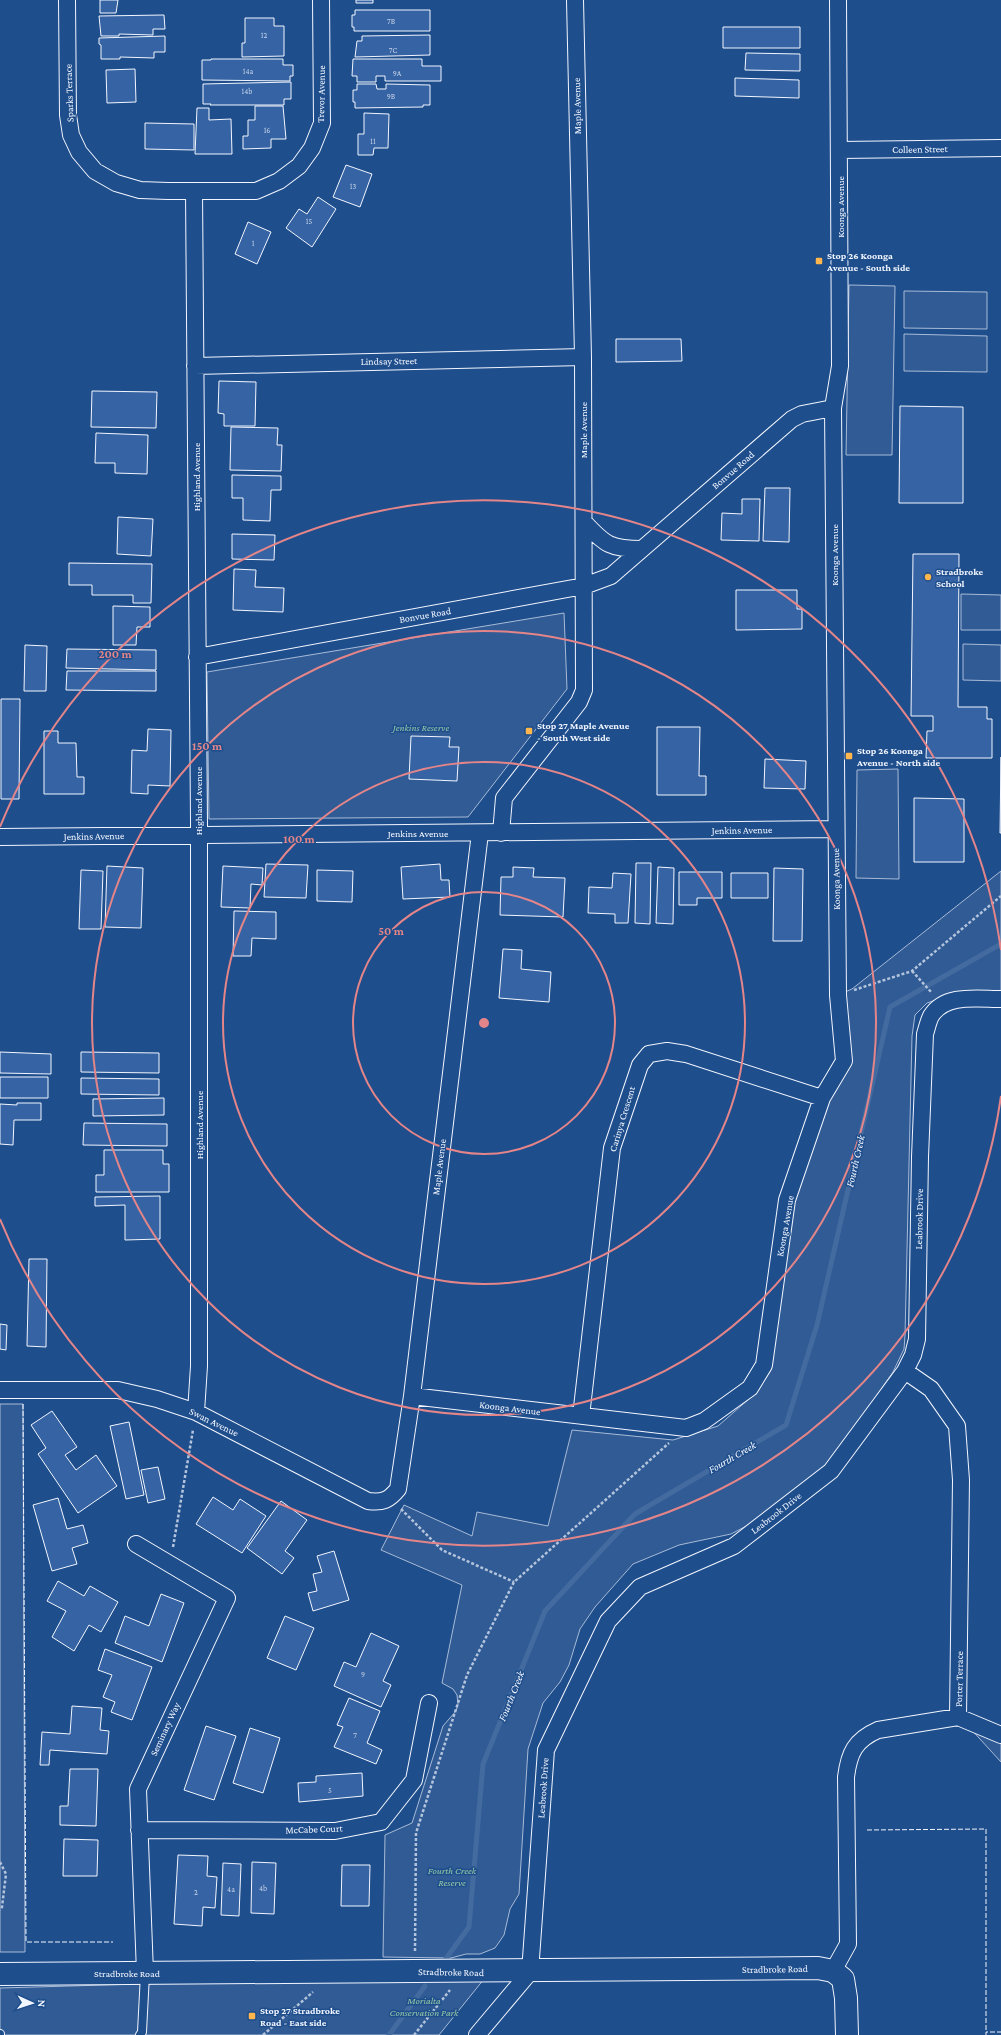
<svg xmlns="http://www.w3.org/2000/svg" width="1001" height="2035" font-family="'Crimson Pro',serif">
	<rect width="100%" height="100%" fill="#1f4e8c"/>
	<!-- built -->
	<path fill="#305b95" stroke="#a8bbd7" d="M849,285l46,1 -3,169h-46z
		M904,291l83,1v37l-83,-1z
		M904,334l83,2v36l-83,-1z
		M961,594l40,1v35h-40z
		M564,613l3,76 -99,128 -259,2 -2,-147z
		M963,644l38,1v36l-38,-1z
		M898,769l1,110 -43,-1 1,-108z
		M1001,871v126l-47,-1 -18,4 -9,3 -12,12 -3,21 -7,300 -1,13 -11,23 -66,95 -69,53 -27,14 -52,11 -46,19 -38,43 -15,22 -11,36 -9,17 -17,21 -15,46 -9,145 -9,15 -6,26 -9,13 -15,6h-14l-15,4 -68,-1 2,-122 27,-12 31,-97 13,-15 2,-7 -1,-9 -4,-6 -11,-6 20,-98 -81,-35 23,-45 68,31 5,-24 71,14 24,-96 101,10 45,-14 40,-35 13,-21 16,-170 57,-141 -6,-64 14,-6z
		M0,1404h23l2,548h-25z
		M969,1727l32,13v22z
		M488,1974l-49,61h-439v-47z"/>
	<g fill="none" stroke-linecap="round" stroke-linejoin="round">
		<!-- stream -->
		<path stroke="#446ba0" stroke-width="5" d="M442,1964l27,-37 14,-163 62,-153 90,-97 151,-89 31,-100 73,-318 111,-63
			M389,2035l36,-49"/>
	</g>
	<!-- building -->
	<path fill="#3563a3" stroke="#f2f6ff" d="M100,0h18l-2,13h-16z
		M356,0h17v3h-17z
		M355,10h75v21h-76v-4h-2v-12h3z
		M164,15l1,14h-12v6l-34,-1v2h-18l-2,-20z
		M245,18h29v8h10v30l-42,1v-14h3z
		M723,27h77v21h-77z
		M430,35v20l-75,2 2,-16h5v-5z
		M165,36v16h-11v6l-34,-1v2h-19v-14l-2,-1v-6z
		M746,53l54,1v17l-55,-1z
		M211,59h72v6h10v11h-3v5l-88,-1v-20h9z
		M353,59h69v7h19v15h-56v-5h-9v6h-19v-6h-5z
		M135,69l1,33 -29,1 -1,-33z
		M735,78l64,2v18l-64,-2z
		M291,82v17h-7v6h-74l1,-1h-8v-20z
		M357,84h19l1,5h9v-5l44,1v20h-7v2l-68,1v-6h-2v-12h4z
		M255,106h28l3,33h-15v9l-28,1v-13h5v-16h7z
		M197,108h12v12l22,-1 1,35h-37z
		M364,113l25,1 -1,34h-14l-1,7h-15v-21h6z
		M145,123l49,1v26l-49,-1z
		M346,165l26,9 -12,33 -27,-10z
		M318,197l18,12 -24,38 -26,-19 13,-19 8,5z
		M248,222l23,10 -14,32 -22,-10z
		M616,339h65l1,22 -66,1z
		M219,381l37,1 -1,44h-31v-12l-6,-1z
		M92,391l65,1 -1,36 -65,-1z
		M900,406l63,1v96h-64z
		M231,427l47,1 -1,17h5l-1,26 -51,-1z
		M96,433l52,2 -1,39 -32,-1v-10h-20z
		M232,475l49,1v14h-10l-1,31 -27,-1v-22h-11z
		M765,488h25l-1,54 -26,-1z
		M742,499h18l-1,42 -38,-1 1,-27 20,1z
		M118,517l35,2 -2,37 -34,-2z
		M232,534l43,1 -1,25 -42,-1z
		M913,554h46l-1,153h29v12h5v39h-66l1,-27h6v-15h-22z
		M69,563l83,1 -1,39h-18v-8h-41v-10h-23z
		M234,569l22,1 -1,17 29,1 -1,24 -50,-2z
		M736,590h61v19h5v20l-66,1z
		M113,606l37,1v20h-13l-1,18h-23z
		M25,645l22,1 -1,45h-22z
		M67,649l89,1v20l-90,-2z
		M67,671h89v20l-90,-1z
		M1,699h19l-1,100h-18z
		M657,727h43l-1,49h7v19h-49z
		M148,729l23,1 -1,56 -22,-1v9l-17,-1 1,-43 15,1z
		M44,731h14v12h18l1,34h7v17h-40z
		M411,736l39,1 -1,10h10l-2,34 -48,-2z
		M1001,757v76h-1z
		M765,759l41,2 -1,28 -41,-1z
		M914,798l50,1v63h-50z
		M636,863h15l-1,61 -15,-1z
		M266,864l42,1 -2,33 -42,-1z
		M440,864l1,16h8l1,17 -47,2 -2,-32z
		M107,866l36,2 -2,60 -36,-1z
		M223,866l40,2 -1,17 -11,-1 -1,24 -29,-1z
		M513,867l21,1 -1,9 32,1 -2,39 -63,-2 1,-38h12z
		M658,867l16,1 -1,56 -17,-1z
		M774,868l29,1 -1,72h-29z
		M81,870l22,1 -2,58h-22z
		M317,870l36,1 -1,31 -35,-1z
		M679,872h43v26h-25v7h-18z
		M613,873l18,1 -3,49h-13v-9l-27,-1 1,-26 23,1z
		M731,873h37v25h-37z
		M234,911l42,1v27l-24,-1 -1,18h-18z
		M503,949l19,1 -1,19 30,3 -2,30 -50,-4z
		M0,1052l51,2v20l-51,-1z
		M81,1052l78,1v20l-78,-1z
		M0,1077h48v21h-48z
		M81,1078l78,1v16l-78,-1z
		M164,1098v17l-71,1v-17z
		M17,1103h24v17h-27l-1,25 -13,-1v-40l17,1z
		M84,1123l83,1v22l-84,-1z
		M104,1150h59v14h6v28h-73v-17h8z
		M160,1196v43l-35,1v-35l-30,1v-9z
		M29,1259h18l-1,88 -19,-1z
		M0,1324l7,1 -1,25 -6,-1z
		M52,1411l25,36 -12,8 11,15 20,-15 21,31 -39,27 -40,-59 8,-6 -15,-23z
		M129,1422l15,73 -18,4 -16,-73z
		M158,1467l7,32 -17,4 -7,-33z
		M213,1497l20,13 7,-11 26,17 -24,37 -46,-29z
		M58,1498l9,31 16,-4 5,18 -16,5 5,16 -25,7 -19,-66z
		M281,1501l26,19 -22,31 9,7 -12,16 -35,-26z
		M334,1551l15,49 -36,11 -5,-18 9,-2 -4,-17 9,-2 -5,-16z
		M58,1581l26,15 6,-10 28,16 -17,30 -12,-7 -15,26 -22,-14 14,-26 -19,-10z
		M161,1594l23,9 -22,59 -47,-19 10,-27 24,10z
		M285,1616l29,12 -18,42 -29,-12z
		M371,1633l28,13 -16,35 8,4 -10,22 -47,-21 10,-24 12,5z
		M105,1649l47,18 -20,53 -21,-8 4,-10 -12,-5 9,-22 -14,-5z
		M349,1698l31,13 -13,32 15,7 -6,14 -42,-17 9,-20 -6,-2z
		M72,1706l30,2 -2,22 9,1 -2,23 -57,-4 -1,15h-9l2,-33 28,2z
		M206,1726l30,10 -22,64 -30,-10z
		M250,1728l30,10 -17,55 -30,-10z
		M70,1769h28l-2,57 -36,-1v-19h8z
		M362,1773l1,23 -64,6 -1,-19 18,-1v-6z
		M64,1839l34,1 -1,36h-34z
		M178,1855l30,1 -1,20 10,1 -2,31 -12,-1 -1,19 -28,-2z
		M252,1862l24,1 -2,51 -23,-1z
		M223,1863l18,1 -2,52 -18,-1z
		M342,1865h28l-1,41h-28z"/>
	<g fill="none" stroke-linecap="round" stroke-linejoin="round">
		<defs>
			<path id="service" d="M0,2034v1
				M140,2035l2,-3 3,-58"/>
			<path id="minor" d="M67,0l1,115 3,20 8,17 16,19 21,12 24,7 28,1h88l23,-10 20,-15 13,-18 10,-25 -1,-123
				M840,150l161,-2
				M194,191l5,632v543l-3,46
				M195,366l388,-9
				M584,522c21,23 27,27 58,27
				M197,657l387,-71 27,-10 181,-157 10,-5 31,-6
				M501,833l3,-35 75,-96 5,-12 -1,-333 -8,-357
				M0,837l836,-8
				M0,1390h118l39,9 39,13 172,89c15,2 21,-1 30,-12l14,-93 68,-563
				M412,1396l274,32 18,-7 46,-33 14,-23 23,-165 35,-102 22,-37 -6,-66 -5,-587 7,-42 -2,-366
				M581,1416l31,-268 28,-83 9,-11 18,-3 19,3 136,44
				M136,1544l91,54 -89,191 7,184
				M958,1717l43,18
				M139,1830l196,1 46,-9 33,-42 15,-77
				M833,1971l15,-27 -2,-167c3,-24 9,-37 32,-47l80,-13 3,-237 -4,-54 -26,-37 -26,-18
				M477,2035l53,-63 16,-222 62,-129 32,-34 94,-41 97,-75 74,-100 8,-16 4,-16 3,-182 5,-123c2,-6 3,-12 6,-18 14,-23 47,-17 70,-17"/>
			<path id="secondary" d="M0,1974l818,-6 15,3 10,8 3,19 1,37"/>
		</defs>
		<!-- service casing -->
		<use href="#service" stroke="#f2f6ff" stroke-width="10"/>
		<!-- minor casing -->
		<use href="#minor" stroke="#f2f6ff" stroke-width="18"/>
		<!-- secondary casing -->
		<use href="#secondary" stroke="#f2f6ff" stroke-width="24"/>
		<!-- path -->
		<path stroke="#b3c4dc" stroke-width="2.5" stroke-dasharray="3 2" stroke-linecap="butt" d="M912,971l20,22
			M854,990l58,-19 89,-75
			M401,1509l41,41 72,32
			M173,1547l20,-117
			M0,1862l6,12 -4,33 -2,3
			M415,1951l1,-118 51,-158 47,-93 155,-139
			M263,2035l50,-43
			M414,2035l36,-45"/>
		<!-- service -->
		<use href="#service" stroke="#1f4e8c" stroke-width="8"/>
		<!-- minor -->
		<use href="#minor" stroke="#1f4e8c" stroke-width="16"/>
		<!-- secondary -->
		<use href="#secondary" stroke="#1f4e8c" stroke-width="22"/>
		<!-- fence -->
		<path stroke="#f2f6ff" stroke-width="1" stroke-dasharray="5 2" stroke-linecap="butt" d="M23,1404l3,538h87
			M867,1830l119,-1v203
			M986,2035v-3h15"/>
	</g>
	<!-- distance rings -->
	<g fill="none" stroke="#e38589" stroke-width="2">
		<circle cx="484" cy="1023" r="131"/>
		<circle cx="484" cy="1023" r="261"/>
		<circle cx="484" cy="1023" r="392"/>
		<path d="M1001 1096A522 522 0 0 1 0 1219M0 827A522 522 0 0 1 1001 950"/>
	</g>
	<!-- markers -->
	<g fill="#ffb74d" stroke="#1f4e8c" stroke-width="1.5">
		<rect x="815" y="257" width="8" height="8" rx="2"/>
		<circle cx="928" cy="577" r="4"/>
		<rect x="525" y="727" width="8" height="8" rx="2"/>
		<rect x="845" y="752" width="8" height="8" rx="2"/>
		<rect x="248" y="2012" width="8" height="8" rx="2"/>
	</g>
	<g text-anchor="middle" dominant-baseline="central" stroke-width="3" stroke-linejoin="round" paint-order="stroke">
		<!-- number labels -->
		<g font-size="8" fill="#c3d1e8">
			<text x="391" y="21">7B</text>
			<text x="264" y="35">12</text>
			<text x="393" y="50">7C</text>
			<text x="248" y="71">14a</text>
			<text x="397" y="73">9A</text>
			<text x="247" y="91">14b</text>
			<text x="391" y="96">9B</text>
			<text x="267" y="130">16</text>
			<text x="373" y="141">11</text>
			<text x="353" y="186">13</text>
			<text x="309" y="221">15</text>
			<text x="253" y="243">1</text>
			<text x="363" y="1674">9</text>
			<text x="355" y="1735">7</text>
			<text x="330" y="1790">5</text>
			<text x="263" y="1888">4b</text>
			<text x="231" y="1889">4a</text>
			<text x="196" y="1892">2</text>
		</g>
		<!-- street labels -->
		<g font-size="10" fill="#f2f6ff" stroke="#1f4e8c">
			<text transform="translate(69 93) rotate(-92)">Sparks Terrace</text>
			<text transform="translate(321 94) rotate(-89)">Trevor Avenue</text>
			<text transform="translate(577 106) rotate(-91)">Maple Avenue</text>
			<text transform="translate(920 149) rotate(-1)">Colleen Street</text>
			<text transform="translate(840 207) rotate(-90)">Koonga Avenue</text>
			<text transform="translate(389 361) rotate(-1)">Lindsay Street</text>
			<text transform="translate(583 430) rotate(-90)">Maple Avenue</text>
			<text transform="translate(733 470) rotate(-41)">Bonvue Road</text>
			<text transform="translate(196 477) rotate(-90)">Highland Avenue</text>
			<text transform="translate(834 555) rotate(-90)">Koonga Avenue</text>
			<text transform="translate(425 615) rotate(-10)">Bonvue Road</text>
			<text transform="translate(198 801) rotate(-90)">Highland Avenue</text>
			<text transform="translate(742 830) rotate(-1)">Jenkins Avenue</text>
			<text x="418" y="833">Jenkins Avenue</text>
			<text transform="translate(94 836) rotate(-1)">Jenkins Avenue</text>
			<text transform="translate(836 879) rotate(-91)">Koonga Avenue</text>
			<text transform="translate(622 1119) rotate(-73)">Carinya Crescent</text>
			<text transform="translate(199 1125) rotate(-90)">Highland Avenue</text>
			<text transform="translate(439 1167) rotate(-83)">Maple Avenue</text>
			<text transform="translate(919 1219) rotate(-89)">Leabrook Drive</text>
			<text transform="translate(785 1226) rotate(-80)">Koonga Avenue</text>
			<text transform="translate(510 1408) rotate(7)">Koonga Avenue</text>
			<text transform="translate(214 1422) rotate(26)">Swan Avenue</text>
			<text transform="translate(776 1513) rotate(-38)">Leabrook Drive</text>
			<text transform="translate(959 1679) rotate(-89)">Porter Terrace</text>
			<text transform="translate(165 1729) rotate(-65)">Seminary Way</text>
			<text transform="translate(543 1788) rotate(-86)">Leabrook Drive</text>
			<text transform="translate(314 1829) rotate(-2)">McCabe Court</text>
			<text transform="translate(775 1969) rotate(-1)">Stradbroke Road</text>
			<text transform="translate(451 1972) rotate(1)">Stradbroke Road</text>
			<text x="127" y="1973">Stradbroke Road</text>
		</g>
		<!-- poi labels -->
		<g font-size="10" font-weight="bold" fill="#f2f6ff" stroke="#1f4e8c" text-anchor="start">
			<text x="827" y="255">Stop 26 Koonga<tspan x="827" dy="12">Avenue - South side</tspan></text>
			<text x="936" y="571">Stradbroke<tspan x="936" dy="12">School</tspan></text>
			<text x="537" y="725">Stop 27 Maple Avenue<tspan x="537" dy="12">- South West side</tspan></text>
			<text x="857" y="750">Stop 26 Koonga<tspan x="857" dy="12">Avenue - North side</tspan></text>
			<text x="260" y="2010">Stop 27 Stradbroke<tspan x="260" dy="12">Road - East side</tspan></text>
		</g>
		<!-- park labels -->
		<g font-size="10" font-style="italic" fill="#97c8a6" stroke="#1f4e8c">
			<text x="421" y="727">Jenkins Reserve</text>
			<text x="452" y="1870">Fourth Creek<tspan x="452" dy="12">Reserve</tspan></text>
			<text x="424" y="2000">Morialta<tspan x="424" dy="12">Conservation Park</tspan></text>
		</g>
		<!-- water labels -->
		<g font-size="11" font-style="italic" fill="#f2f6ff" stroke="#1f4e8c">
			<text transform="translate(855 1161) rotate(-77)">Fourth Creek</text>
			<text transform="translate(732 1457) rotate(-30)">Fourth Creek</text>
			<text transform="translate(511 1696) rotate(-68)">Fourth Creek</text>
		</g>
	</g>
	<circle cx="484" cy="1023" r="6" fill="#e38589" stroke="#1f4e8c" stroke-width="2"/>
	<g font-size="12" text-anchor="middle" font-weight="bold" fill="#e38589" stroke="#1f4e8c" stroke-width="3" stroke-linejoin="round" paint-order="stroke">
		<text x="115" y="658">200 m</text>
		<text x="207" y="750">150 m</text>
		<text x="299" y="843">100 m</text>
		<text x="391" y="935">50 m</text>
	</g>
	<!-- north arrow -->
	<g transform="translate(32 2003) rotate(93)" stroke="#1f4e8c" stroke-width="3" paint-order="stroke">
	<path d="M0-3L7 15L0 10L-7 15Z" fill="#f2f6ff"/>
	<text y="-6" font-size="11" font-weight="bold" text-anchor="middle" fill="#f2f6ff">N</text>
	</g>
</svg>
